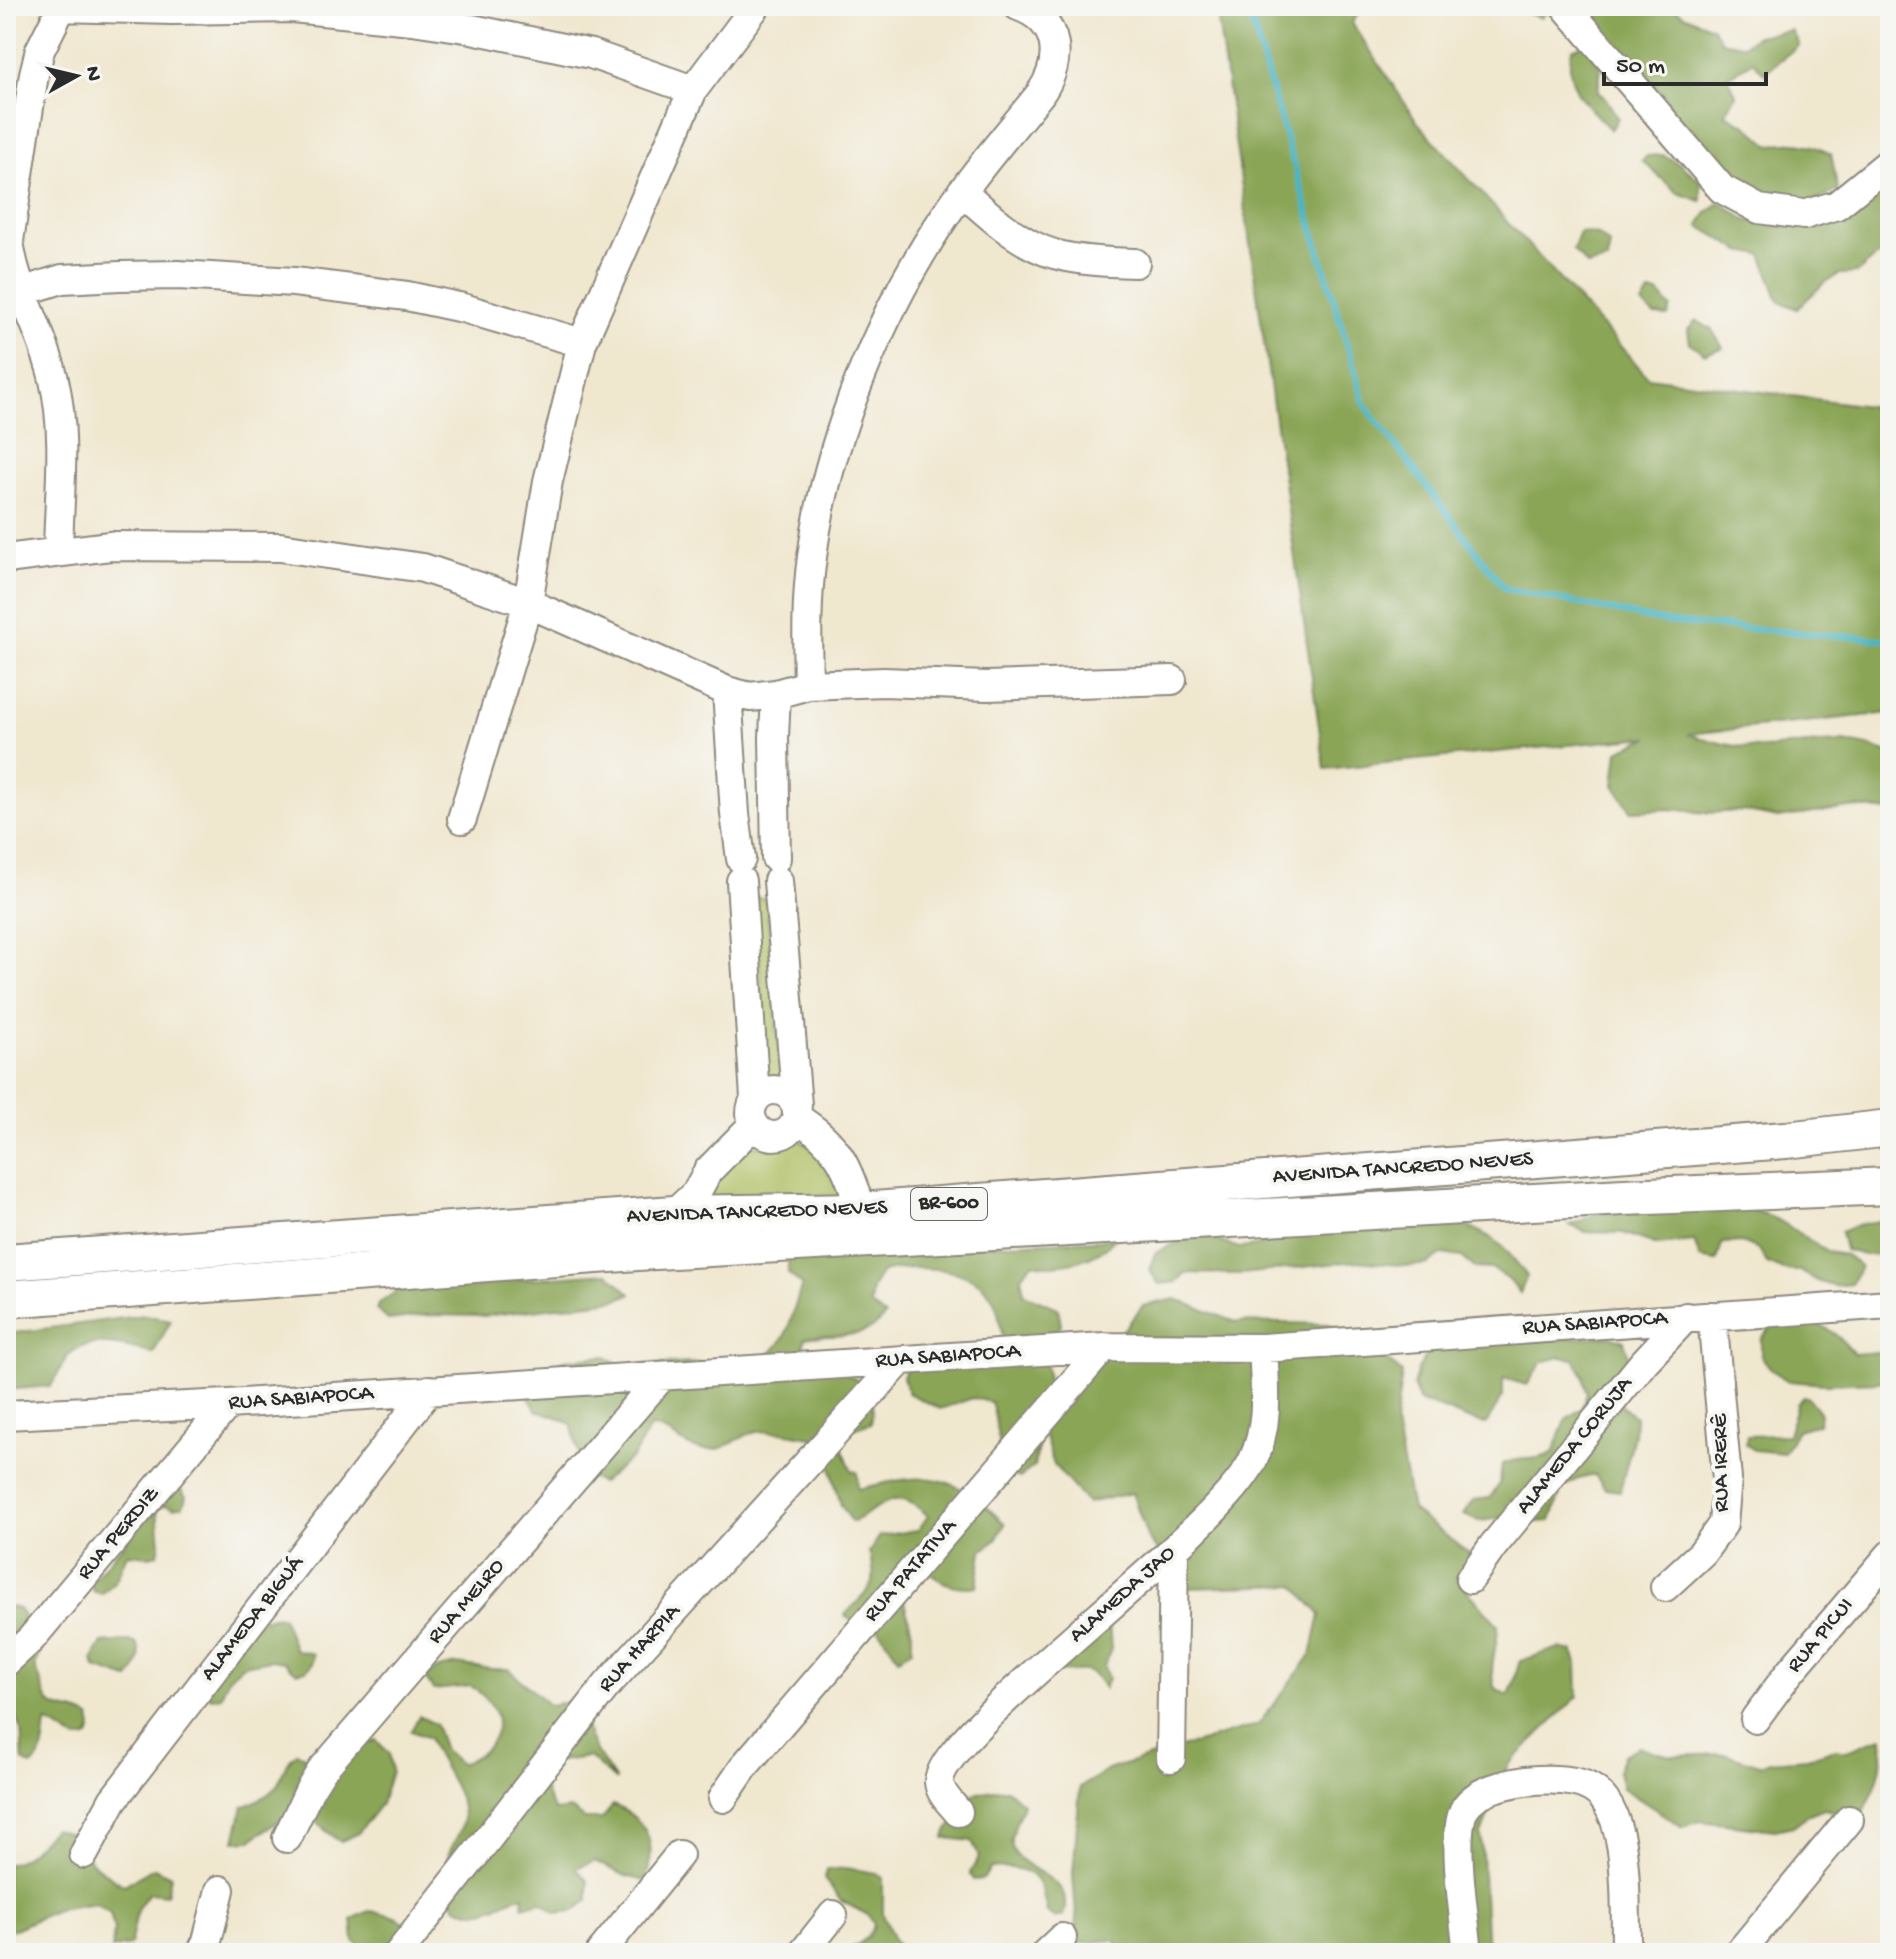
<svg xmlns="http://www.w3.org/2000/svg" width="1896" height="1959" font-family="'Gochi Hand',sans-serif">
	<rect width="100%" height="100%" fill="#f6f6f2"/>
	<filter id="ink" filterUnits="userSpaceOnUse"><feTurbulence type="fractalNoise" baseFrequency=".0125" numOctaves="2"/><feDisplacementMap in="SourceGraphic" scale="16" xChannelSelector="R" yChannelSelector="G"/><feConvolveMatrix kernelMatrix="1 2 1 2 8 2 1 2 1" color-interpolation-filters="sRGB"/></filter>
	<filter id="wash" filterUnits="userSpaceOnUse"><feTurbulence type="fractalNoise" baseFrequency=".006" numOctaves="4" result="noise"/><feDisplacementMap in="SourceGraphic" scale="32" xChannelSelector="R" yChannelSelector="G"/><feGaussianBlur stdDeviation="1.8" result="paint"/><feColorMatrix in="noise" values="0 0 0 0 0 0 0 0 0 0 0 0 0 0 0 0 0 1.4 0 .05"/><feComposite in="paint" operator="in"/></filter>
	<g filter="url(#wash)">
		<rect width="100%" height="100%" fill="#f0e7cf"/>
		<!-- green -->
		<path fill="#adbe61" stroke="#6c7446" stroke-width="2" d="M756,897l10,2 15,180 -4,3 -10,-1z
			M801,1141l22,12 23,46 -144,9 1,-13 42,-50 26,1z"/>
		<!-- forest -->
		<path fill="#8aa557" stroke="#5a6841" stroke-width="2" d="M1216,6h147l-11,17 66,100 230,254 242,32v304l-202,21c22,7 50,15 73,14 50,-1 80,-16 129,6v57l-33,-4 -79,11 -36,-7 -36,2 -36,-4 -39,2 -17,-26 4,-34 31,-14 -324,32z
			M1508,6h41l2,2 -10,10z
			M1578,6h93l15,10 26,11 9,14 22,4 14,-9 34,-6 8,15 -35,28 -11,-12 -25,16 8,18 -11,19 23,12 22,20c21,-7 42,-2 61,8l7,36 -38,20 -65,-23 -19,-22 -13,-21 -23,-20 -16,-30 -21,-13z
			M1584,44l17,22 -3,26 8,7 12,19 -7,12c-23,-23 -49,-44 -39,-81z
			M1663,155l17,9 21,17v20l-23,-8 -36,-32 5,-5z
			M1890,184v66l-3,-2 -30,25 -17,1 -16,9 -27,26 -18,-8 -17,-46 -21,-4 -42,-25 7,-12 14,-12 26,18 29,6 55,-3z
			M1580,232l18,3 12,10 -3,16 -19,5 -15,-16z
			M1649,293h9l13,15 -3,8 -14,-1 -12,-11z
			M1696,320l16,10 11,18 -18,6 -15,-11 -2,-13z
			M1746,1207l34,14 48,31 18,3 14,12 -9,17 -18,2 -16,-5 -17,-10 -17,-1 -16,-7 -8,-14 -18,-7 -19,1 -5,18 -17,-3 -6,-17 -36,4 -35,-12 -37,-1 -17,-7 11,-3 15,-9z
			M1890,1219v36h-26l-19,-5 -4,-18 16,-7z
			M1453,1221c42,15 47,20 74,55l-7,17 -11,-13 -16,-11 -18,-1 -13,-11 -19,-3 -15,10 -19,2 -53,-5 -114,13 -57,-1 -8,9 -18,2 -10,-14 6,-17 32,-15 17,-2 35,12 18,-2 35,-13z
			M1115,1239c-19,21 -55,30 -82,24l-12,13 3,18 34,14 3,17 -11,14 -6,18 6,34 -16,75 -14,12 -17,-5c-6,-24 -4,-48 -12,-71l-18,-4 -33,11 -32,-16 -5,-16 7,-17 93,-19c-3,-18 -4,-39 -18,-53 -23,-22 -75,-23 -103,-16l-10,16 -2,17 15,11c-19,26 -50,17 -80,22l-3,17c22,10 67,20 71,49 0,5 -1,13 -2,19l-19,6 -14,9 14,33 5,1 1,17c72,-17 92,-19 147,35l-9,16 -14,11 -5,35c-20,3 -32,-1 -48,-13l-30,9 13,50v18l-14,8 -21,-31 -18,1 -14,-13c22,-25 36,-28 24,-63l11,-16 38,-6 10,-14c-33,-32 -44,-10 -76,6l-11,-17 -15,-53 -13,-15c-17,-2 -39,-8 -56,-5 -20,3 -28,19 -51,18 -23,0 -35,-22 -56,-23l-17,30 -32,26 -16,-8 -14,-51 -16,-8 -18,-5 -9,-15 6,-18 14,-12 17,-6 40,-4 15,9 139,-3c33,-21 30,-43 43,-77l-14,-12v-19z
			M608,1273l23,21 -17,6 -130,16 -57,-1 -39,5 -12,-11 4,-6 21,-15z
			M1175,1299l61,23 93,2 29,12 44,37 -7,48 17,89 58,44 -13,25 41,46c0,21 -11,43 -3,63l13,7c8,-11 7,-22 12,-34l39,-13 14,3 4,12 1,33 -70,69 -27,69 6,119h-369l-2,-13 -38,3 -5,-69 7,-87 30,-18 148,-44 53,-70 9,-40 -25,-30 -107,3 -40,-49 -16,-46 -45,10 -33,-38 -12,-36 101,-123z
			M145,1315l26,5 -18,34c-21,-7 -62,-18 -82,-1 -8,7 -14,24 -20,33l-45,4v-56z
			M1784,1322c35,0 47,3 70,32l36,-3v26l-11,5 -54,2 -37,-3 -16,-11 -11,-14v-17l10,-12z
			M1610,1336l14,5 4,13 -7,51 14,12 -1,18 -14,56 -15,-2 -10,-14 -17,4 -16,9 -11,33 -17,1 -18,-6 -36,5 -17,-6 10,-15 17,-2 10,-15 2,-19c22,-9 30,-1 51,-11l14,-35 14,-9 6,-15 -4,-19 -9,-16 -14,-2 -18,5 -15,23 -24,-7v18l-17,28c-24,-4 -42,-18 -66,-22l-7,-16 5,-17 10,-16 16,-6h41l18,-5z
			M1803,1396l5,2 12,15 -2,11 -21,6 -13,23 -30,-3 -8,-6 1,-8 41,-1 9,-33z
			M173,1485l8,4 5,8 -3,9 -9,2 -9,-3 -8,4 3,36 -2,9 -9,2 -22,-2 -11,26 -14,14 -9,-3 -2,-9z
			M6,1606l13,3 5,7v9l-7,6 24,7c3,12 -7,20 -5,32 1,4 4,8 5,12 10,38 22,20 49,36l2,10 -3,9c-19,8 -26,-11 -43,-14 -2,16 -1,33 -15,43l-8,-5c-3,-22 4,-39 -17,-53z
			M282,1616l13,34 18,4 -1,10 -6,6 -10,2 -12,-10 -13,-2 -28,5 -14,12 -8,19 -10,2c-13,-12 -11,-26 -6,-42 24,-15 47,-39 77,-40z
			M1109,1622l2,27 -7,17 4,13 -4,9c-15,-25 -20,-15 -44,-17l-1,-9z
			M129,1641l8,3c6,13 1,24 -8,35l-34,-11 -2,-9 9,-16z
			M456,1664l35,5h17l41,36 36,-5c0,46 8,44 31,81l-27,-24 -38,5c-11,20 -8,31 4,49l16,-2 14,10h17l11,-14c36,15 45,40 32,76l-19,-5 -32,-15 -18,7 12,13v19l-14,11 -18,2 -14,-11 -19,4 1,-11c-30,8 -35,24 -68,12 -9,-16 -14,-35 -7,-54 4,-11 14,-22 14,-35 0,-28 -25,-54 -34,-80l-18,-7 8,-15 16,8 9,26 16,14c43,-16 51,-50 11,-78l-37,4 -10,-13 15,-9z
			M1882,1737c3,35 -9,59 -26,89l-14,-13 -18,-4 -17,7 -14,10 -18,4 -75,-9 -17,6 -61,-39 -4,-17 6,-16 15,-8 32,9 55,-2 34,11 10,-4 37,-3 29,-9 11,2z
			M376,1740l13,13 2,19 -10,32 -23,29 -17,9c-16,-9 -26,-24 -42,-35l-48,33 -16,1 8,-34c14,-6 31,-13 37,-27 6,-15 4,-16 17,-27l33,12 18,-2 10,-17z
			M999,1789h8l16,14c-2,10 -11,26 -12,36 -2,35 67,31 52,77l-9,2 -7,-6c-6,-37 -17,-47 -56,-44l-8,11 -9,1 -4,-7 9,-16 -7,-16 -27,-3 2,-7 18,-19 8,-18z
			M54,1829l18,5c11,22 29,39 52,51l30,-17 17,8 -4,19 -18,-2 -11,15 -8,37 -18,4 2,-20 -4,-16 -15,-10 -37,6 -52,24v-69c25,-4 30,-20 48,-35z
			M846,1868l30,5 7,5v37l11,25 5,7 18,6h-74c13,-9 28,-12 31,-29l-6,-9 -27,-14 -17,-22 3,-9z
			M369,1911c34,4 40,12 54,42h-53l-16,-12 -2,-22z"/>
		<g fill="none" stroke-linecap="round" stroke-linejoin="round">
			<!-- stream -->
			<path stroke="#4ab6c6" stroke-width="6" d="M1247,6l118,399 139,183 162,34 224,18"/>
		</g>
	</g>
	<g filter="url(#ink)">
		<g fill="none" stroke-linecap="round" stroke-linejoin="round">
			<defs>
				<path id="minor" d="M1565,6l157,183 37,20 45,6 33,-10 53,-43
					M61,7l111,3 120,-2 120,12 60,9 119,25 102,36
					M962,191c26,24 58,53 92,63 26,7 54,8 81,9
					M21,292l41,-13 58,-3 58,-1 116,7 113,14 56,12 119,35
					M58,551c1,-56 9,-115 -4,-171 -11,-49 -39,-90 -45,-139l25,-167 6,-24 22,-44
					M6,559l104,-13 170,1 143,21 105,35 199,88 23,6 26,-3 32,-9 76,-3 102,4 186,-6
					M808,685c-1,-43 -2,-85 4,-128 14,-113 68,-244 131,-338 29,-44 64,-84 97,-125 23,-33 21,-73 -22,-88
					M727,691l8,123 6,45
					M776,694l-2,43 2,121
					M462,819l66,-216 20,-122 34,-138 111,-253 63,-84
					M741,881l14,217
					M778,881l19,224
					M751 1113a23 23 0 1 1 46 0a23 23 0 1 1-46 0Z
					M797,1118c41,25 51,49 64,93
					M674,1214l22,-21 12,-22 46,-47
					M6,1415l222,-11 876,-57 159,1 627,-44
					M1470,1579l23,-33 151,-184 42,-45
					M1665,1587l37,-34 21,-29 4,-45 -15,-163
					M6,1662l25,-23 197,-235
					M1755,1719l34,-46 101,-118
					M1171,1758l3,-209
					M723,1798l23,-34 358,-417
					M958,1812c-7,-9 -18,-18 -19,-30 0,-50 275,-245 313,-320 18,-36 13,-75 11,-114
					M287,1838l23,-49 12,-19 340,-394
					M84,1854l29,-54 316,-410
					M201,1953l6,-12 13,-51
					M399,1953l208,-268 293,-324
					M600,1953l79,-98
					M803,1953l30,-38
					M1046,1953l16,-15
					M1468,1953c-3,-32 -18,-120 -3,-145 11,-18 41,-24 60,-27 19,-2 49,-3 66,7 40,22 34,115 35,155
					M1739,1953l110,-133"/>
				<path id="major" d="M6,1262l668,-48 187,-3 925,-71 104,-12
					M6,1299l631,-47 987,-55 266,-11"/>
			</defs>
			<!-- minor casing -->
			<use href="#minor" stroke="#8e897d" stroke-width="32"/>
			<!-- major casing -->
			<use href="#major" stroke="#8e897d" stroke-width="40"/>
			<!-- minor -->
			<use href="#minor" stroke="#fff" stroke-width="28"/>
			<!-- major -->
			<use href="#major" stroke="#fff" stroke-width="36"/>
		</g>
	</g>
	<g text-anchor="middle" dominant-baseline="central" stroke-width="8" stroke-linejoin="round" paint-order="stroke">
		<!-- shield labels -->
		<rect fill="#f6f6f2" stroke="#686867" stroke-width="2" x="911" y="1188" width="76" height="32" rx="6"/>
		<g font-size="20" font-weight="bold" fill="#2b2b2b">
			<text x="949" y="1204">BR-600</text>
		</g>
		<!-- street labels -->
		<g font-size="22" fill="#2b2b2b" stroke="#f6f6f2">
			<text transform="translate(1403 1169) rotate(-4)">AVENIDA TANCREDO NEVES</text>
			<text transform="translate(757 1213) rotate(-2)">AVENIDA TANCREDO NEVES</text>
			<text transform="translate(1595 1324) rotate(-4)">RUA SABIAPOCA</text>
			<text transform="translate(948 1357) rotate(-4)">RUA SABIAPOCA</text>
			<text transform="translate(301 1399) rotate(-4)">RUA SABIAPOCA</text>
			<text transform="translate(1575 1446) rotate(-51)">ALAMEDA CORUJA</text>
			<text transform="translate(1722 1463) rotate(-91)">RUA IRERÊ</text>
			<text transform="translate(119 1534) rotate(-50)">RUA PERDIZ</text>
			<text transform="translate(911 1571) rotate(-49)">RUA PATATIVA</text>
			<text transform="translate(1123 1595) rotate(-42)">ALAMEDA JAO</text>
			<text transform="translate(467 1602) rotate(-49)">RUA MELRO</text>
			<text transform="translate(253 1619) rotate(-52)">ALAMEDA BIGUÁ</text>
			<text transform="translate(1821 1636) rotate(-50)">RUA PICUI</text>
			<text transform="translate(640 1649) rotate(-48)">RUA HARPIA</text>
		</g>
	</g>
	<!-- margin -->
	<rect width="1896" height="1959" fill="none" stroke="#f6f6f2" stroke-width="32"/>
	<!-- north arrow -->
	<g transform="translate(76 76) rotate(82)" stroke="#f6f6f2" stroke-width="6" paint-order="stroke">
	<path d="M0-6L14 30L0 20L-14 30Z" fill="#2b2b2b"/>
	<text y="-12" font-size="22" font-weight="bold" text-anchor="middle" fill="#2b2b2b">N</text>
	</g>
	<!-- scale -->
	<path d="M1604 72v12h162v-12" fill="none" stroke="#2b2b2b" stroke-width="4"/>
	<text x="1616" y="72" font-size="24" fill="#2b2b2b" stroke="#f6f6f2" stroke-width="6" paint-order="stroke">50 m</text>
</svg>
